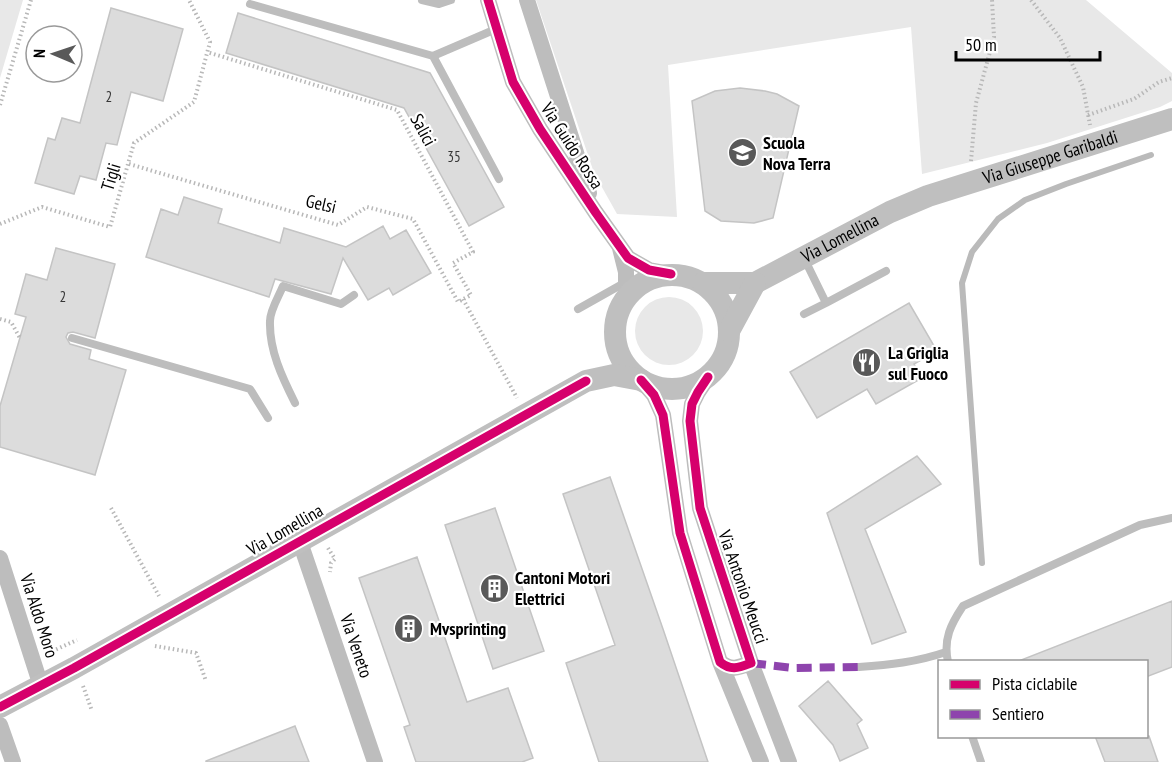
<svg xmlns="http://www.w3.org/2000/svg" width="1172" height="762" font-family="'PT Sans Narrow',sans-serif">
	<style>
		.green { fill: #e8e8e8 }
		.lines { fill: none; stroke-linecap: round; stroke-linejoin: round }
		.stream { stroke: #bababa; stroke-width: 6 }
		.building { fill: #dcdcdc; stroke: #c4c4c4; stroke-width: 1.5 }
		.path { stroke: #b8b8b8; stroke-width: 4; stroke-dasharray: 1.5 3; stroke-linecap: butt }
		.lane { stroke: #bdbdbd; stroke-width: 8 }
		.street { stroke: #bdbdbd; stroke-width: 16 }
		.secondary { stroke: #bfbfbf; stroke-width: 22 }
		.quiet { stroke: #8e44ad; stroke-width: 8; stroke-dasharray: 15 8; stroke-linecap: butt }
		.cycleway-casing { stroke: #fff; stroke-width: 13 }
		.cycleway { stroke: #d6006c; stroke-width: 9 }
		.labels { text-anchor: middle; stroke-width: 4.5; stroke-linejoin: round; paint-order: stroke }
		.number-label { font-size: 15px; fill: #373737 }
		.street-label { font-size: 18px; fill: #000; stroke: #fff }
		.poi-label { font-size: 18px; font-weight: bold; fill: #000; stroke: #fff; text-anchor: start }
	</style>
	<rect width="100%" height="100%" fill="#fff"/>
	<path class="green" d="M0,0H23L0,78Z
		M536,0H1086L1172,73V101L1160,107L1047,143L922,174L911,27L668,65L677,217L617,214L594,173Z
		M635 331a34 34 0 1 1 68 0a34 34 0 1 1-68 0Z"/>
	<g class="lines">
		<path class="stream" d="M982,563L962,283L972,252L998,219L1025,200L1066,184L1151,155"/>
	</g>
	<path class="building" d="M111,8L183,29L163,101L131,92L117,145L106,143L96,180L80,176L74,194L35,183L48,138L55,140L62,118L80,123Z
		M238,13L430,73L504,207L469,226L404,108L226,53Z
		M740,88L765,91L777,94L799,106L773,218L754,223L721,221L705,211L692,101L715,91Z
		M184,197L222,209L218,223L280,243L284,228L346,247L383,226L390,239L406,230L431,273L393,295L389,288L368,300L343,258L331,294L275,279L269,297L146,257L161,209L178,215Z
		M56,248L115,264L95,338L73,332L68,333L66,337L70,344L91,350L89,359L126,370L95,475L0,447V406L26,317L15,314L26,274L47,280Z
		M909,303L937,351L914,364L922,378L876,404L867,389L817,418L790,372Z
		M917,456L941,484L865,529L906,632L872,644L827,513Z
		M610,477L663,629L708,762H599L566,663L615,645L563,494Z
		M495,508L544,651L493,669L445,525Z
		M417,557L467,702L508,688L533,758L522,762H416L404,727L410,725L359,578Z
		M1172,601V667L1146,677V662H1016Z
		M828,681L862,720L857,724L868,748L840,761L833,745L799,706Z
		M295,726L309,762H206V761Z
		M1095,736H1149L1158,762H1105Z"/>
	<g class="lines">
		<path class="path" d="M1031,0L1060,38L1083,87L1090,125
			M0,105L31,0
			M1088,115L1134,99L1159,82L1172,78
			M971,161L976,103L994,37L992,0
			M129,164L338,225L367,207L413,219L458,302L471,295L453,263L473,252L397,110L207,52
			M0,224L42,207L110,227L134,143L194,102L210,42L189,0
			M463,299L517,398
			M0,319L11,322L20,338
			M111,508L159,596
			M328,548L335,559L331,563L330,572
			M155,646L196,653L206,681
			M48,653L77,640
			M83,686L92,711"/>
		<path class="lane" d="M422,0L439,4L451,0
			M250,4L433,56
			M496,29L433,56L499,179
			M804,258L826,303L886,271
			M578,309L626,282
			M804,314L826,303
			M72,338L250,389L268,418
			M295,403C282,377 269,350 270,321C270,310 279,296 283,286L341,304L354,295
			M948,662C943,639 951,624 963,606L1140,525L1172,518
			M859,667C889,665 917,662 946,652
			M972,736L981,762"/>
		<path class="street" d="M488,0L513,82L540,129L596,213L628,258L649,270L671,274
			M527,0L589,193
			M620,248L626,272V298
			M641,380L654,395L663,415L680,533L720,662C731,671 738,668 751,663L700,508L690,421L692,404L698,392L708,377
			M300,542L375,762
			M0,558L41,686
			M720,662L761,762
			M751,663L789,762
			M0,725L13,762"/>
		<g class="secondary">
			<circle cx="672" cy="332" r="57"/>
			<path id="s1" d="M703,283H755L890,212L928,196L1172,119"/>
			<path d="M729,331L755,283"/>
			<path d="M0,707L74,668L586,381L614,375L641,380"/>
		</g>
		<path class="quiet" d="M751,663L793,668L859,667"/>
		<defs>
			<path id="cycleway" d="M488,0L513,82L540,129L596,213L628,258L649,270L671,274
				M641,380L654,395L663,415L680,533L720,662C731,671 738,668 751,663L700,508L690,421L692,404L698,392L708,377
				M0,707L74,668L586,381"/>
		</defs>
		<use href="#cycleway" class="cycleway-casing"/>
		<use href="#cycleway" class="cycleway"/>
	</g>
	<defs>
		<symbol id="school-disc" viewBox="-11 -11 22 22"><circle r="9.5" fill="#595959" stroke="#fff"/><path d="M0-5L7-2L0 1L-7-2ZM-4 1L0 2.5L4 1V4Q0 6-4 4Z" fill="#fff"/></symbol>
		<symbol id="restaurant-disc" viewBox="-11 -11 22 22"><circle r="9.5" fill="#595959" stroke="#fff"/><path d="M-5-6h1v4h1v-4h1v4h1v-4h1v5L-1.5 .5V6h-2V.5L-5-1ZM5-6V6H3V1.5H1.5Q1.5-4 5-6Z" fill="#fff"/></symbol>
		<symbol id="building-disc" viewBox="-11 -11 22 22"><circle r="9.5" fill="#595959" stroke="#fff"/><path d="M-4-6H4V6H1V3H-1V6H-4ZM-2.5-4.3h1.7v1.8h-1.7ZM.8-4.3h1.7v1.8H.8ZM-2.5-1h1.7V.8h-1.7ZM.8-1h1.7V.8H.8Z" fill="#fff"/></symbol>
	</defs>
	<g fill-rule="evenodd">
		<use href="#school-disc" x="726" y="136" width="33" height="33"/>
		<use href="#restaurant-disc" x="850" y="346" width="33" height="33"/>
		<use href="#building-disc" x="478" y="572" width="33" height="33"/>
		<use href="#building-disc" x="392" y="612" width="33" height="33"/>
	</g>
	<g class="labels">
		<g class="number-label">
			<text x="109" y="102">2</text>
			<text x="454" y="162">35</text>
			<text x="63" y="302">2</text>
		</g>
		<g class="street-label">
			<text transform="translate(423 130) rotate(61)" y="6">Salici</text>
			<text transform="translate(572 146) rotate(57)" y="6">Via Guido Rossa</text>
			<text dy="6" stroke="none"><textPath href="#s1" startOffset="374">Via Giuseppe Garibaldi</textPath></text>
			<text transform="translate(111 177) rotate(-73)" y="6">Tigli</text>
			<text transform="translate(321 204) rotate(13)" y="6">Gelsi</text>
			<text dy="6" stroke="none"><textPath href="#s1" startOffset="148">Via Lomellina</textPath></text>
			<text transform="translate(285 530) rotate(-30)" y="6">Via Lomellina</text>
			<text transform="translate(743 587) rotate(71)" y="6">Via Antonio Meucci</text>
			<text transform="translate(39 616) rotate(72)" y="6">Via Aldo Moro</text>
			<text transform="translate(356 646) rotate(71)" y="6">Via Veneto</text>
		</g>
		<g class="poi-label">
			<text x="763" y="149">Scuola<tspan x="763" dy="21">Nova Terra</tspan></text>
			<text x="888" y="359">La Griglia<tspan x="888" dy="21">sul Fuoco</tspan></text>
			<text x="515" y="584">Cantoni Motori<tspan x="515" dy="21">Elettrici</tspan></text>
			<text x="430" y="635">Mvsprinting</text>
		</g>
	</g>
	<rect x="938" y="660" width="210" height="78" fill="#ffffff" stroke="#999999" stroke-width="1.5"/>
	<rect x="950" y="680" width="30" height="9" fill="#d6006c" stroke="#999999" stroke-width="1.5"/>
	<text x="992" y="690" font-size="18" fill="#000000">Pista ciclabile</text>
	<rect x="950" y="710" width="30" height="9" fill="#8e44ad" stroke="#999999" stroke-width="1.5"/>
	<text x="992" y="720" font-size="18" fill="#000000">Sentiero</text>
	<g transform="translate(54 54) rotate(272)"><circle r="28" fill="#ffffff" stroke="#999999" stroke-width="1.5"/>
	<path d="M0-4.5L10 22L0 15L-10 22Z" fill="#595959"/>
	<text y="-9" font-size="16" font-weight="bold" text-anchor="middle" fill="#000000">N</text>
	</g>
	<path d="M956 51v9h144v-9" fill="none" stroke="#000000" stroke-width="3"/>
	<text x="965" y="51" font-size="18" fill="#000000" stroke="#ffffff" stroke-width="4.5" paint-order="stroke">50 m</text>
</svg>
